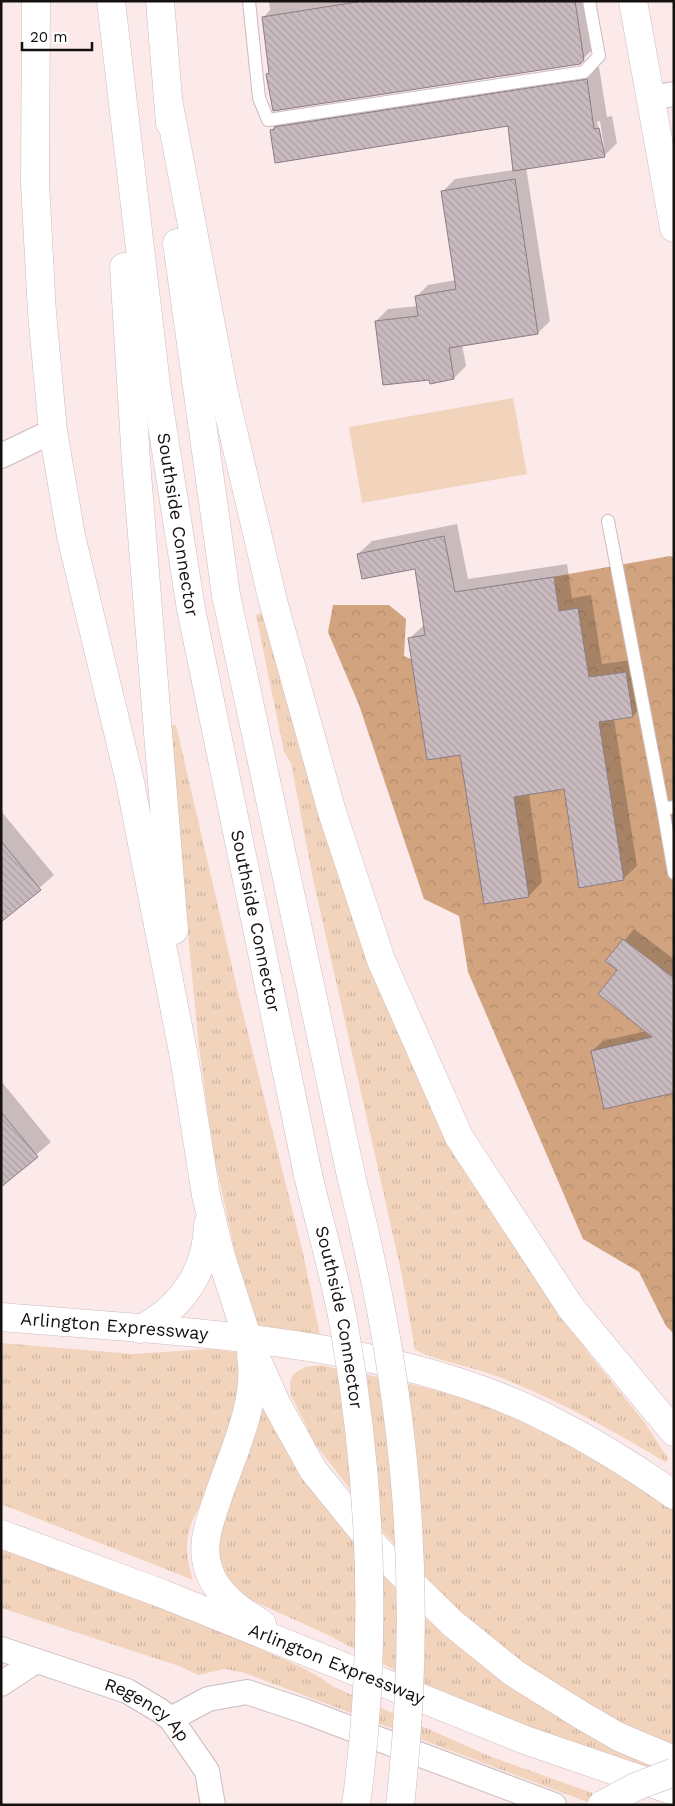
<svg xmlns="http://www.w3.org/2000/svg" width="675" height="1806" font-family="'Work Sans',sans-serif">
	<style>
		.grass { fill: url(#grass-tufts) }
		.forest { fill: url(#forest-crowns) }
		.pitch { fill: #f2d4bc }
		.shadow { fill: #0003; fill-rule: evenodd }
		.building { fill: url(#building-back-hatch); stroke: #8b7d83 }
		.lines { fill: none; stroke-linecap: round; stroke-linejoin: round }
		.lane-casing { stroke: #ccbbbc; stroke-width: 14 }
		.street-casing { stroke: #ccbbbc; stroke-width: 26 }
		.secondary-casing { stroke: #ccbbbc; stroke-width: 29 }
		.highway-casing { stroke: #ccbbbc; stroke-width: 29 }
		.lane { stroke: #fff; stroke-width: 12 }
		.street { stroke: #fff; stroke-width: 24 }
		.secondary { stroke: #fff; stroke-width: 28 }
		.highway { stroke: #fff; stroke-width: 28 }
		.highway-bridge-casing { stroke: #ccbbbc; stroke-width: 29; stroke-linecap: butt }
		.highway-bridge { stroke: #fff; stroke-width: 28 }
		.labels { text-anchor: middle; stroke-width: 5; stroke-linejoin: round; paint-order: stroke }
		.street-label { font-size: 18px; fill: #161111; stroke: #fff }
	</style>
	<defs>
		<pattern id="grass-tufts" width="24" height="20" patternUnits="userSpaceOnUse" patternTransform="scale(1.25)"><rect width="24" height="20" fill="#f2d4bc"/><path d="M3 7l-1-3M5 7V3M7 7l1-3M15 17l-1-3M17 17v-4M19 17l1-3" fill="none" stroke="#cfb5a1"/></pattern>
		<pattern id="forest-crowns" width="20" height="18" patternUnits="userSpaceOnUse" patternTransform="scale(1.25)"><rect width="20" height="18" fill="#d1a47f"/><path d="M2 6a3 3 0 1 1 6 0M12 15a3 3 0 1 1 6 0" fill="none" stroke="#b38c6d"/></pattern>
		<pattern id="building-back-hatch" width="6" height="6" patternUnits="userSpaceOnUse" patternTransform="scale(1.25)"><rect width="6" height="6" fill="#c9bac0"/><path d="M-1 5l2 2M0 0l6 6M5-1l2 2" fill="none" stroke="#ac9fa4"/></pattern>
	</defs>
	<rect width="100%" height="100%" fill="#fceaeb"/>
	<path class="grass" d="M264,612L350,899L544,1288L591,1356L645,1423L669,1460L665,1462C613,1430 559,1401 502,1378C475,1367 440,1362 415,1350L401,1271L313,879L291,763L284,752L256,615Z
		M168,725H176L240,1001L303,1253L320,1335L258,1325L237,1261L213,1151L199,1048Z
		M1,1343L133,1354L209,1349L236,1352L243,1369L244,1384L201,1505C184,1532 184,1550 193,1580L1,1504Z
		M321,1365C379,1378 439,1387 494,1410C558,1436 615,1472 674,1508V1751L532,1673L436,1592L384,1533L315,1444L291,1395L290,1383L293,1374L305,1367Z
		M262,1406L375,1566L406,1600L440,1629L674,1776L535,1730L438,1693L324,1633L255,1602L237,1592L225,1582L214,1540L257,1408Z
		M1,1549C83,1578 164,1607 244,1642C274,1656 307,1666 332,1686L489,1756L626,1805H595L245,1673L225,1669L198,1675L179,1666L1,1608Z"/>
	<path class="forest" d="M670,556L674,558V1334L666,1326L639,1272L583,1239L468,972L459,916L424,899L359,705L328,632L333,605H389L406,619L404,656L433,669L518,583Z"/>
	<path class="pitch" d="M513,398L527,474L362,503L349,427Z"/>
	<path class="shadow" d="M269,1H589L596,46L579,63L267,74L270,71L263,18L270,10Z
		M599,67L607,117L612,116L617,143L604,156L526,167L550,321L538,333L462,344L466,366L454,378H430L376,321L388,309L418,306L416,297L428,285L456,280L443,191L455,179L514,170L509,124L271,130L288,115ZM600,121L604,147H602L597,122Z
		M457,524L468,579L567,564L572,598L591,595L602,664L639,659L646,702L633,716L614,719L637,866L623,879L565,788L529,794L542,882L529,896L485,903L461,753L410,638L425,624L416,568L358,554L372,541Z
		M1,811L54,875L1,921Z
		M634,929L674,959V1092L592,1051L603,1041L646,1031L619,970L607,961Z
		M1,1081L51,1142L1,1185Z"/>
	<path class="building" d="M363,1H575L584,60L580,64L273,111L266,74L269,73L262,17Z
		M587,79L594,129L599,128L605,157L513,171L508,126L275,163L270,130L275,129L274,127Z
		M515,179L538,334L449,348L454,379L430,384L429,380L383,385L375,321L418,316L415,296L456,289L441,191Z
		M444,536L455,592L554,577L559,611L578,608L589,677L626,672L633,717L599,722L624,880L579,888L564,789L514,797L529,897L484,904L460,755L427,760L408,638L425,635L415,569L362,579L357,554Z
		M1,841L41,890L1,922Z
		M623,939L674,978V1093L604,1109L591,1051L652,1037L598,994L617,970L605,961Z
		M1,1112L38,1157L1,1187Z"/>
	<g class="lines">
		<defs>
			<path id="lane" d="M249,1L259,98L268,120L584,72L599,56L589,1
				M608,521L663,809
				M674,807L663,809L674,873"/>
			<g id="street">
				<path d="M650,98L674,94"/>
				<path d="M1,456L53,431"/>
				<path id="s1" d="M1,1649L127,1691L159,1710L171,1719L207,1771L213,1805"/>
				<path d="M1,1684L36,1661"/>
				<path d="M171,1719L208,1699L247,1692L304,1711L554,1805"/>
			</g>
			<path id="secondary" d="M633,1L674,228"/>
			<g id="highway">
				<path d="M36,1L35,183L42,313L53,431L71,536L130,782L184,1057L206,1195L220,1253L248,1340L276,1403L313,1470L378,1550L452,1623L514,1673L581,1715L619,1737L674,1760"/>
				<path id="s2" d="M111,1L157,393L191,609L308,1175"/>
				<path d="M160,1L170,123"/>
				<path d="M169,105L224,393L273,601L332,812L381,960L459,1137L571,1308L674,1432"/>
				<path d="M177,243L226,595L352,1180"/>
				<path d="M124,267L136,461L174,930"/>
				<path id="s3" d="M1,1317C176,1332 385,1337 545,1417C589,1439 633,1466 674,1495"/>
				<path d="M141,1329C182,1307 207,1271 208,1224"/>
				<path d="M251,1356C259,1402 231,1457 217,1500C209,1523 200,1547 209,1571C217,1595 241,1611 262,1624"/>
				<path id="s4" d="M1,1534L163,1594L525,1740L674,1791"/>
			</g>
		</defs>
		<use href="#lane" class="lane-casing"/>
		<use href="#street" class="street-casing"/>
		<use href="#secondary" class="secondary-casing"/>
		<use href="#highway" class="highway-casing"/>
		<use href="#lane" class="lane"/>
		<use href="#street" class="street"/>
		<use href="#secondary" class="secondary"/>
		<use href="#highway" class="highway"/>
		<defs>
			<g id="highway-bridge">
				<path id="s5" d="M308,1175C320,1225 335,1276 344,1326C372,1484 378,1646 356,1805"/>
				<path d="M352,1180C406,1391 425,1587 400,1805"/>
				<path d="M602,1805L635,1787L674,1772"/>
			</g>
		</defs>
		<use href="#highway-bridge" class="highway-bridge-casing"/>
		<use href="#highway-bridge" class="highway-bridge"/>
	</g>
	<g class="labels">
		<g class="street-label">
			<text dy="6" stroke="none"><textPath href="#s2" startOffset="528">Southside Connector</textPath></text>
			<text dy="6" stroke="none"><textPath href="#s2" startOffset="932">Southside Connector</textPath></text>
			<text dy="6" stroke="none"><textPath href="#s5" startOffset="146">Southside Connector</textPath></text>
			<text dy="6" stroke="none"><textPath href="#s3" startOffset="114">Arlington Expressway</textPath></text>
			<text dy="6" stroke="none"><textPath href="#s4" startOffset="360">Arlington Expressway</textPath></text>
			<text dy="6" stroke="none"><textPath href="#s1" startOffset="160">Regency Ap</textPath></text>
		</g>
	</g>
	<rect width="675" height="1806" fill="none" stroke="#161111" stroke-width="5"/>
	<path d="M22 42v8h70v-8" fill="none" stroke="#161111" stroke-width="2.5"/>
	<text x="30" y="42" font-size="15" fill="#161111" stroke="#ffffff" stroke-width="4" paint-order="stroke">20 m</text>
</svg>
